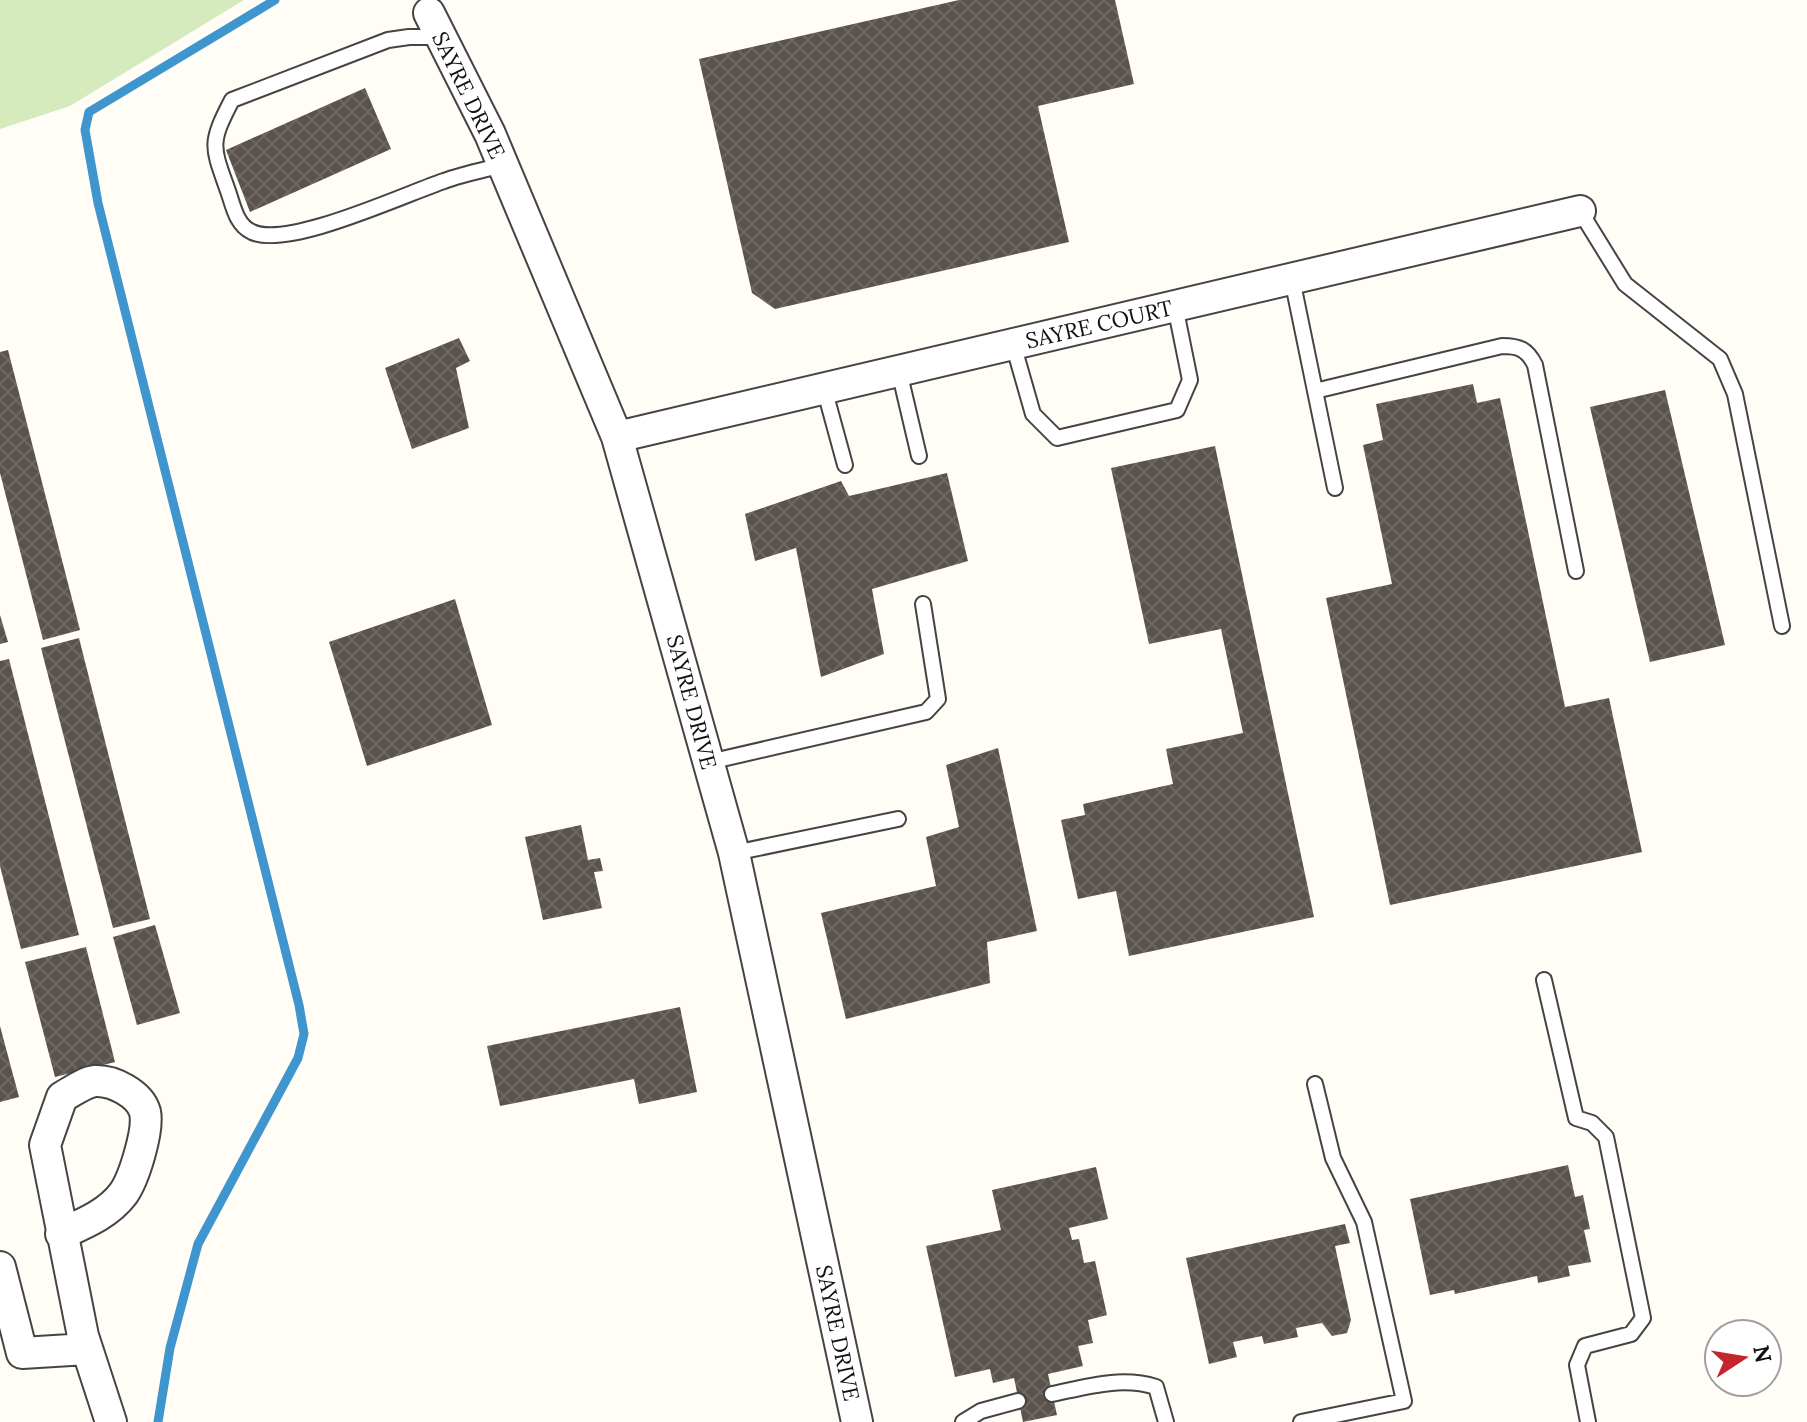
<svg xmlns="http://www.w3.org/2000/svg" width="1807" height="1422" font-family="Lora,serif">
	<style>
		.grass { fill: #d5ebbd }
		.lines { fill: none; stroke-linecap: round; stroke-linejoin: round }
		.stream { stroke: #3f96cf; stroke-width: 9 }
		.building { fill: url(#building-cross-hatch) }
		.lane-casing { stroke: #444; stroke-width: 18 }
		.street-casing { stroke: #444; stroke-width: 34 }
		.lane { stroke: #fff; stroke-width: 14 }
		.street { stroke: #fff; stroke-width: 30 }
		.labels { text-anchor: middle; stroke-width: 8; stroke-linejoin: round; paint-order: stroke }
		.street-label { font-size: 22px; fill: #111; stroke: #fff }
	</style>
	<defs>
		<pattern id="building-cross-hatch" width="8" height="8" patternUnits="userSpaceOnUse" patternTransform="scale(2)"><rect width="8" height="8" fill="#5a524d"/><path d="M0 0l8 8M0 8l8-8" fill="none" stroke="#6d6662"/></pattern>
	</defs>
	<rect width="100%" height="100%" fill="#fffdf5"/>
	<path class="grass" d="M0,0H244L70,106L0,129Z"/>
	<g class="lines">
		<path class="stream" d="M158,1422L170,1348L198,1244L298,1058L304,1034L299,1005L98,203L85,130L89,112L275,0"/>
	</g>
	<path class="building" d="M959,0H1115L1134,84L1038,106L1069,242L775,309L752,293L699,59Z
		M365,88L391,149L250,212L226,150Z
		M459,338L470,361L456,368L469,428L412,449L385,368Z
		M8,350L80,630L43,640L0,473V352Z
		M1473,384L1477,403L1500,398L1565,707L1609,698L1642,852L1390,905L1326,598L1392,584L1363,445L1383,440L1376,404Z
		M1665,390L1725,645L1650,662L1590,407Z
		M1215,446L1314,917L1129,956L1116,891L1078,899L1061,820L1085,815L1083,804L1173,784L1166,749L1243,733L1221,629L1149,644L1111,468Z
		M947,473L968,561L872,589L884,654L821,677L796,548L755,561L745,514L841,481L849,496Z
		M455,599L492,725L367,766L329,642Z
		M0,615L8,642L0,644Z
		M79,638L150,919L113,928L41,648Z
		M9,659L79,935L21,949L0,866V661Z
		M998,748L1037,931L987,942L990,983L846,1019L821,913L936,886L926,837L959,827L946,765Z
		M581,825L588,860L600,858L603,871L594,872L602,908L543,920L525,837Z
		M155,925L180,1013L137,1025L113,937Z
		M86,947L115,1062L55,1077L25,962Z
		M680,1007L697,1092L639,1104L634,1079L500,1106L487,1046Z
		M0,1026L19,1097L0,1102Z
		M1568,1165L1575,1197L1583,1195L1590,1229L1584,1230L1591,1262L1568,1266L1570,1276L1538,1283L1537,1276L1455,1294L1454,1290L1430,1295L1410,1199Z
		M1096,1167L1108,1219L1069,1228L1072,1240L1079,1239L1084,1263L1095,1261L1107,1315L1088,1320L1093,1343L1078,1346L1083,1366L1048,1374L1057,1415L1023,1422L1014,1378L993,1383L990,1369L955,1377L926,1246L1001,1230L992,1190Z
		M1345,1224L1350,1243L1335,1246L1351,1320L1347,1333L1332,1336L1322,1323L1296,1328L1298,1337L1264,1344L1262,1336L1233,1342L1237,1357L1209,1364L1186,1258Z"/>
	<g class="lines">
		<defs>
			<path id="lane" d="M441,37H409L388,40L232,100C209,144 212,146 228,191C233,205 236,225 252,232C288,249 405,194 444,181C463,174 484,170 503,165
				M1580,211L1625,284L1720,359L1735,394L1782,626
				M1292,279L1335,488
				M1013,344L1033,414L1057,438L1177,410L1190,380L1175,306
				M899,371L919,456
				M824,388L845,465
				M1315,391L1502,346C1519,346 1527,349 1535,365L1576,571
				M709,762L926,712L938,699L923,604
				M734,853L898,819
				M1544,980L1576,1118L1592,1123L1606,1137L1643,1318L1631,1334L1585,1346L1577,1365L1588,1422
				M1052,1394C1086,1387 1121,1376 1156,1387L1166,1422
				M963,1422L981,1411L1018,1401
				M1301,1422L1404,1401L1364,1222L1333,1158L1315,1084"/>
			<path id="street" d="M429,13L490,134L617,437L734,853L857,1422
				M617,437L1580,211
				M61,1234C83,1224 108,1214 123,1194C134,1179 149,1130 145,1112C140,1094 113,1080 95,1081C85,1082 71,1092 62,1097L45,1145L83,1336L111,1422
				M0,1267L22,1353L87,1349"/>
		</defs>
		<use href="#lane" class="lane-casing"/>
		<use href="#street" class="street-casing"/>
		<use href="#lane" class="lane"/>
		<use href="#street" class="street"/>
	</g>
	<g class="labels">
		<g class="street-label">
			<text transform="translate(469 95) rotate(64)" y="8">SAYRE DRIVE</text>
			<text transform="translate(1099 324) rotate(-13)" y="8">SAYRE COURT</text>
			<text transform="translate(692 702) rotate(75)" y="8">SAYRE DRIVE</text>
			<text transform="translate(838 1333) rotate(78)" y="8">SAYRE DRIVE</text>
		</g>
	</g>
	<g transform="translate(1743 1358) rotate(78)"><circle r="38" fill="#ffffff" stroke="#a0a0a0" stroke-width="2"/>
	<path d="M0-6L14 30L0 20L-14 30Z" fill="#c4262e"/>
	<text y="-12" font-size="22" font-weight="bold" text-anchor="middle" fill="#111111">N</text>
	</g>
</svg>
